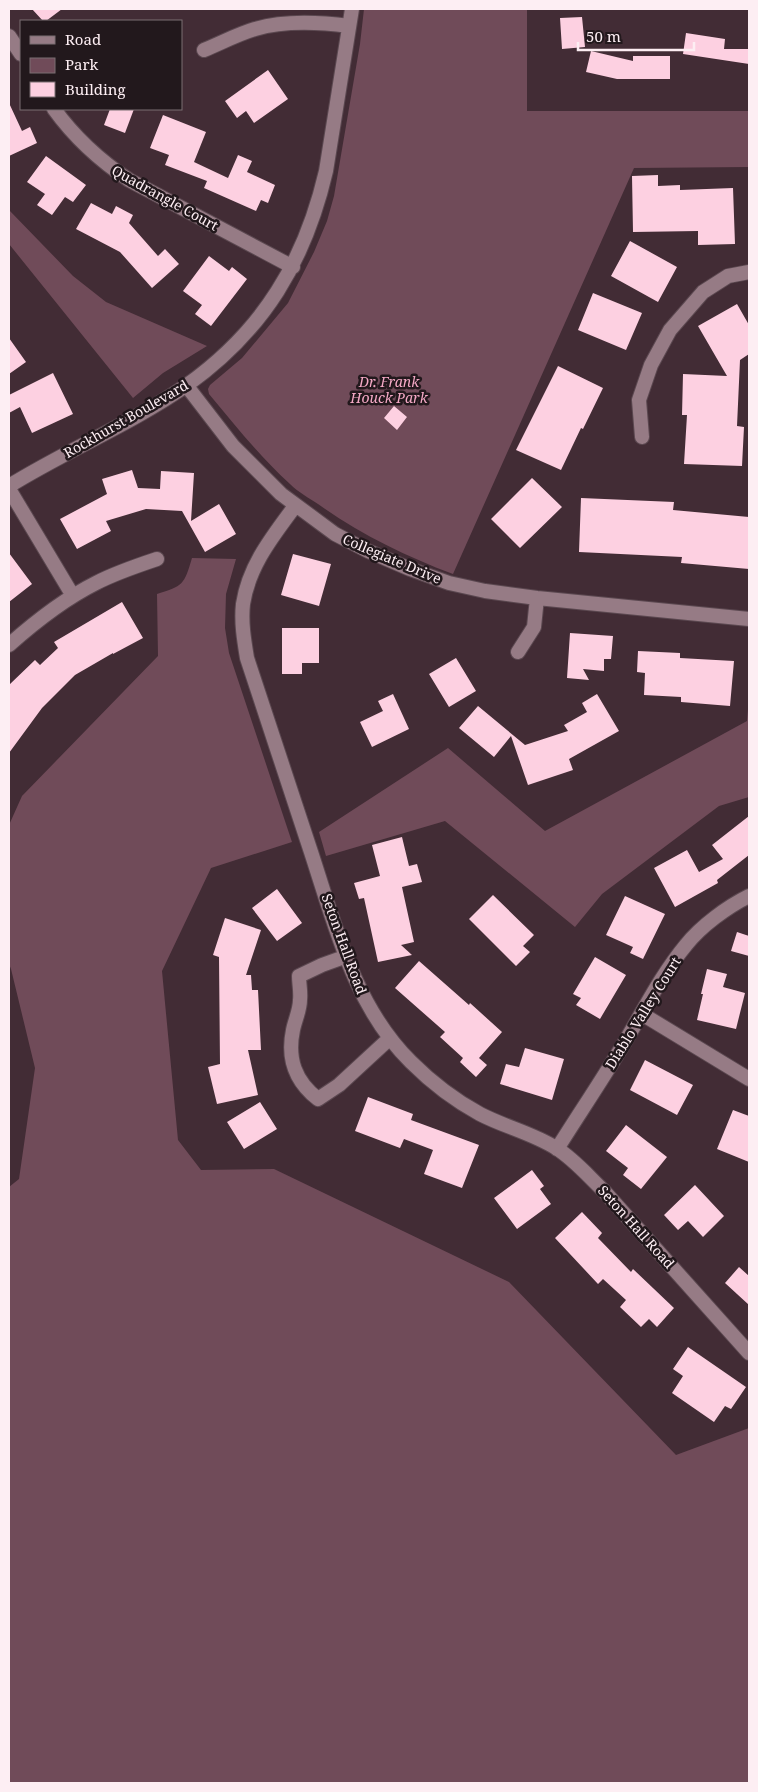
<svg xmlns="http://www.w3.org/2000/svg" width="758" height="1792" font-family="'Noto Serif',serif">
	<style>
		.green { fill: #704b59 }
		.building { fill: #fdd0e1 }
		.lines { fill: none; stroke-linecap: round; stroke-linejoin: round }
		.minor-casing { stroke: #5b4850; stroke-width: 16 }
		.minor { stroke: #967b85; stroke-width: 14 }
		.labels { text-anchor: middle; stroke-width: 5; stroke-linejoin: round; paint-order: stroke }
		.street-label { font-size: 14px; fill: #fdeef3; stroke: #22181c }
		.park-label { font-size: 14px; font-style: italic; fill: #f5a9c6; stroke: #22181c }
	</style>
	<rect width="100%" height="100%" fill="#422c35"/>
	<path class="green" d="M364,9H527V111H749V167L634,168L453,574C405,556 360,534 318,504C309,498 298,492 290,484C260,457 235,425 209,394L208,389L210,385L242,358L288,303L314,252L327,221L334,196L360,44Z
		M9,210L73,276L106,302L207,346L163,373L133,398L9,244Z
		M192,558L236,559L226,594L225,628L229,653L292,842L211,868L162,971L178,1140L201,1170L274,1169L509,1282L676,1455L749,1428V1783H9V1187L19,1179L35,1068L11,969L9,964V825L22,796L158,656L157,594C183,586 184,585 192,558Z
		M749,697V797L719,806L602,894L575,927L445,821L326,856L319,832L448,748L545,831L747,721Z"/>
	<path class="building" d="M32,9H62L46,21H43Z
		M582,17L585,47L562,49L560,18Z
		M686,33L725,39L724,49H749V64L683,54Z
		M591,51L633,61V56H670V79H617L586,72Z
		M268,70L288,99L254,123L246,111L237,118L225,101Z
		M9,103L22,131L30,127L37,143L9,156Z
		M110,109H134L125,133L104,125Z
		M163,115L206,132L194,162L228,178L238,155L252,161L247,172L275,185L268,203L261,200L256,211L204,188L207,181L165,165L169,155L150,148Z
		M46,156L86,185L73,202L65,197L52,215L37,205L45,194L27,182Z
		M658,175V186L680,185V190L733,188L735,244L698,245V231L633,232L632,176Z
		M91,203L112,214L116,206L133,215L129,223L158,256L165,249L179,264L152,288L120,252L76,229Z
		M630,241L677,267L658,302L611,276Z
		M209,256L229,271L232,267L247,279L211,326L195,314L202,305L183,291Z
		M593,293L642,313L626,350L578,330Z
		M737,304L749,325V354L740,360L737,426L744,427L742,466L684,464L687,415H682L683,374L727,376L698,326Z
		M9,338L26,362L9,374Z
		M558,366L603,388L583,429L581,428L561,470L516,450Z
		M53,373L73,414L32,433L20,407L9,413V395Z
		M394,406L407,417L397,430L384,418Z
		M132,470L138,488L160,489L161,471L194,473L191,521L219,504L236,534L205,552L182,511L146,509L106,521L111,531L77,549L60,519L107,494L102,479Z
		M532,478L562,507L520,548L491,519Z
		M581,498L674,502L673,510L749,517V569L681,563L682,557L579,552Z
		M9,553L32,584L9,602Z
		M293,554L331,564L319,606L281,595Z
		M122,602L143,638L113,654V653L75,675L42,708L9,753V685L35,660L40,665L58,648L54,642Z
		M282,628H319V663H302V674H282Z
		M570,633L613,636L611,659H604V671L583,669L589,680L567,678Z
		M638,651L680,653V658L734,661L730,706L681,702V697L644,695L645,673L637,672Z
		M456,658L476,691L449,707L429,674Z
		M393,694L409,729L372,747L360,722L383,711L378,701Z
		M597,694L619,731L569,759L573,770L528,785L511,736L494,757L459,728L478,706L525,745L568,731L564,725L587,712L582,703Z
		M749,816V855L717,880L718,883L675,907L654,868L687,850L699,872L723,859L712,845Z
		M402,837L409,866L417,864L422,882L402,887L414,942L401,945L412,955L378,962L364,898L359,899L354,883L380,876L372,845Z
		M277,889L302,923L277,941L252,908Z
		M493,895L534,935L523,946L530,952L516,966L469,919Z
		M625,896L665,914L643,959L630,953L633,947L606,935Z
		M225,918L261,930L246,975H251L252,990H258L261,1050H248L258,1095L217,1104L208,1067L220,1064L219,957L213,955Z
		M737,932L749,936V956L731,951Z
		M595,957L626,975L600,1019L576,1005L581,998L573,994Z
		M419,961L469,1005L470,1003L502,1032L479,1058L487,1065L476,1077L460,1062L463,1058L440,1037L445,1032L395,988Z
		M707,969L727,974L723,987L745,993L736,1029L697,1020L703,994H701Z
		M525,1048L564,1059L552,1100L500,1084L506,1064L519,1067Z
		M645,1060L693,1085L677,1115L630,1090Z
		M368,1097L413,1114L411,1120L479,1145L462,1188L424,1174L433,1150L404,1139L400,1148L355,1131Z
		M260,1102L277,1129L244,1149L227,1122Z
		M733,1110L749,1116V1162L717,1149Z
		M626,1125L667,1157L641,1189L623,1175L628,1168L606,1151Z
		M532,1170L544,1186L540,1189L551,1204L517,1229L494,1198Z
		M695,1185L724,1216L703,1237L688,1221L678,1230L664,1215Z
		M582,1212L602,1233L598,1238L631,1272L633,1269L674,1308L657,1327L649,1319L641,1327L620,1307L626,1300L603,1279L598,1284L555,1238Z
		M739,1267L749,1276V1305L725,1283Z
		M688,1347L746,1387L731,1409L725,1406L714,1422L672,1393L683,1376L673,1369Z"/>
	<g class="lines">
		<defs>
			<path id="minor" d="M9,36L21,54
				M204,50C221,43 238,34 255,29C285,20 319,22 349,26
				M54,109C75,138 99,160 129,180L293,267
				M186,385L233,446L281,494L335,534L368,551L410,569L449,583L485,591L537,598L749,619
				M642,437L639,400L651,365L670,330L703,292L728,276L749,272
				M9,486C67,450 131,424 187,385C264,330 305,261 326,171L352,9
				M9,489L73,596
				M295,506C273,536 249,565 243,604C241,622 244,640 247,658C268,723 290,787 311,852C335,925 354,1006 411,1062C430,1081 456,1101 480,1114C505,1127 532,1133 556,1148C574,1159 589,1177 604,1191L749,1353
				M9,645C36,621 64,599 96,583C115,573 136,566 157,559
				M518,652L534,627L537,598
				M347,956L322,965L299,976C299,984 301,992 300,1000C300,1010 295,1020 293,1030C287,1059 295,1081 318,1099L339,1085L390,1038
				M642,1014L749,1079
				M557,1149C579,1114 602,1080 623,1045C643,1012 661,975 686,945C701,926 727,907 749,896"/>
		</defs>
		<use href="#minor" class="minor-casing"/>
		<use href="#minor" class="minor"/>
	</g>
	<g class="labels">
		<g class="street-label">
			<text transform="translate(165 198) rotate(29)" y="5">Quadrangle Court</text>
			<text transform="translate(126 419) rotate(-30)" y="5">Rockhurst Boulevard</text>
			<text transform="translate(392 559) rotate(23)" y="5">Collegiate Drive</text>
			<text transform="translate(344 944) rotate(70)" y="5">Seton Hall Road</text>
			<text transform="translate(643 1013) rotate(-58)" y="5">Diablo Valley Court</text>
			<text transform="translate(636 1227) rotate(48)" y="5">Seton Hall Road</text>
		</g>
		<g class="park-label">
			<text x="389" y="387">Dr. Frank<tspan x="389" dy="16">Houck Park</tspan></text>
		</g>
	</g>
	<rect width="758" height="1792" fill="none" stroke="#fdeef3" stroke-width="20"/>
	<rect x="20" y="20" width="162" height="90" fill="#22181c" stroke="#7a6e72"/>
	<rect x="30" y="36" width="25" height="8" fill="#967b85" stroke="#7a6e72"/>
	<text x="65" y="45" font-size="15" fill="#fdeef3">Road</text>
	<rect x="30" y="58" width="25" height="15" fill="#704b59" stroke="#7a6e72"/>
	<text x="65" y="70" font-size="15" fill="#fdeef3">Park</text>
	<rect x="30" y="82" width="25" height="15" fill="#fdd0e1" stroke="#7a6e72"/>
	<text x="65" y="95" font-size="15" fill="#fdeef3">Building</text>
	<path d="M578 42v8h116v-8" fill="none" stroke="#fdeef3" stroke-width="2.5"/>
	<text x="586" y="42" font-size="15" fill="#fdeef3" stroke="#22181c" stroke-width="4" paint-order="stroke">50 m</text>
</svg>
